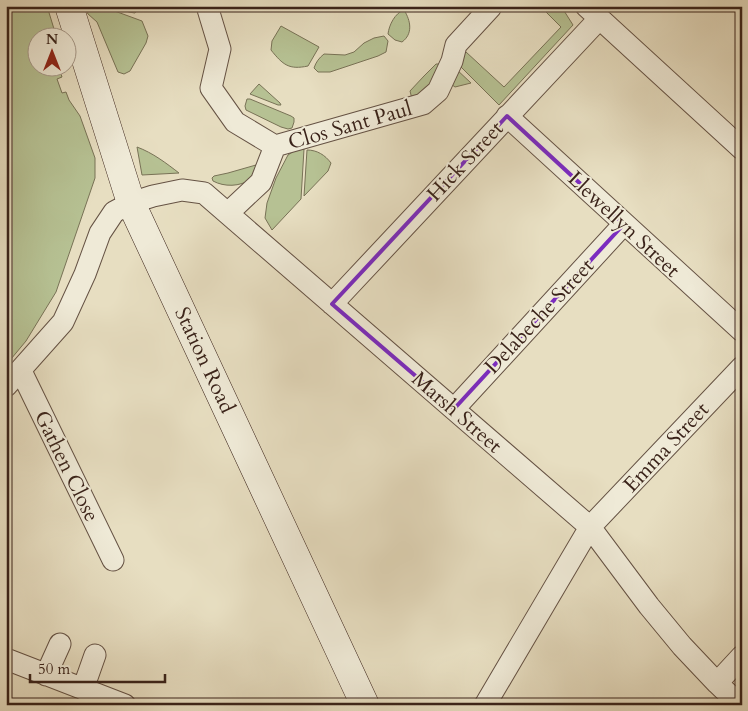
<svg xmlns="http://www.w3.org/2000/svg" width="748" height="711" font-family="Cardo,serif">
	<style>
		.green { fill: #b6c193; stroke: #787256 }
		.lines { fill: none; stroke-linecap: round; stroke-linejoin: round }
		.minor-casing { stroke: #655244; stroke-width: 23 }
		.secondary-casing { stroke: #3a231a; stroke-width: 29 }
		.minor { stroke: #efead7; stroke-width: 21 }
		.secondary { stroke: #efead7; stroke-width: 28 }
		.marked { fill: none; stroke: #7b2cbf; stroke-width: 4; stroke-linejoin: round }
		.labels { text-anchor: middle; stroke-width: 4; stroke-linejoin: round; paint-order: stroke }
		.street-label { font-size: 21px; fill: #3a231a; stroke: #efead7 }
	</style>
	<rect width="100%" height="100%" fill="#e7dec1"/>
	<filter id="stains"><feTurbulence type="fractalNoise" baseFrequency=".004" numOctaves="4"/><feColorMatrix values="0 0 0 0 .2 0 0 0 0 .09 0 0 0 0 .02 0 0 0 .5 -.17"/></filter>
	<radialGradient id="worn" r=".72"><stop offset=".6" stop-color="#630" stop-opacity="0"/><stop offset="1" stop-color="#630" stop-opacity=".3"/></radialGradient>
	<path class="green" d="M6,6H47L54,29V37L38,38V68H59L62,77L57,79L62,93L66,92L69,100L80,116L95,158V178L56,292L26,341L6,365Z
		M84,6H101L142,21L148,36L146,43L130,71L124,74L118,72L97,22L88,14Z
		M112,6H135L136,12L135,13L129,12Z
		M540,6H561L573,25L499,105L461,67L463,55L466,52L504,87L561,27Z
		M404,10C411,21 413,34 402,42L395,40L388,34C389,25 395,13 404,10Z
		M281,26L319,47L308,66C289,70 283,65 271,50L272,41Z
		M384,36L388,41L386,52L378,56L330,72H318L314,68C316,62 319,58 324,54L345,55L354,52L364,43L374,38Z
		M436,64H439C436,85 428,89 412,99L410,91L424,76Z
		M455,68L471,83L455,87L451,84Z
		M259,84L280,103L281,105H278L250,94Z
		M247,99H250L291,116L294,118V122L292,128L288,129L281,127L246,110L245,106Z
		M137,147C153,153 166,163 179,173L142,175Z
		M297,149H304L301,199L272,230L265,218L267,203L276,178L288,155Z
		M307,150C317,150 325,155 331,163L328,171L304,196Z
		M263,163C260,168 256,176 251,179C240,187 224,187 213,181L212,178L214,176L228,173Z"/>
	<g class="lines">
		<defs>
			<path id="minor" d="M207,6L220,49L211,88L235,122L275,146L423,104L438,91L452,61L456,45L491,7
				M586,6L742,149
				M507,116L742,331
				M228,213L261,182L275,146
				M332,304L599,19
				M21,371L113,560
				M6,386L63,322L85,274L100,233L114,212L131,203L153,196L182,190L204,193L590,527L649,606L682,646L717,683L740,705
				M454,409L624,224
				M6,659L125,705
				M46,675L60,644
				M717,683L742,656
				M83,689L95,655
				M485,705L590,527L742,367"/>
			<path id="secondary" d="M69,6L131,203L365,705"/>
		</defs>
		<use href="#minor" class="minor-casing"/>
		<use href="#secondary" class="secondary-casing"/>
		<use href="#minor" class="minor"/>
		<use href="#secondary" class="secondary"/>
	</g>
	<path class="marked" d="M507,116L624,224L454,409L332,304Z"/>
	<g class="labels">
		<g class="street-label">
			<text transform="translate(350 125) rotate(-16)" y="7">Clos Sant Paul</text>
			<text transform="translate(465 161) rotate(-47)" y="7">Hick Street</text>
			<text transform="translate(624 224) rotate(43)" y="7">Llewellyn Street</text>
			<text transform="translate(539 316) rotate(-47)" y="7">Delabeche Street</text>
			<text transform="translate(205 360) rotate(65)" y="7">Station Road</text>
			<text transform="translate(457 412) rotate(41)" y="7">Marsh Street</text>
			<text transform="translate(666 447) rotate(-47)" y="7">Emma Street</text>
			<text transform="translate(67 466) rotate(64)" y="7">Gathen Close</text>
		</g>
	</g>
	<rect width="748" height="711" fill="none" stroke="#e7dec1" stroke-width="25"/>
	<rect x="8" y="8" width="733" height="696" fill="none" stroke="#3a231a" stroke-width="2.5"/>
	<rect x="12" y="12" width="723" height="686" fill="none" stroke="#3a231a"/>
	<g transform="translate(52 52)"><circle r="24" fill="#efead7" stroke="#a79a8b"/>
	<path d="M0-4L9 19L0 12L-9 19Z" fill="#8f2418"/>
	<text y="-8" font-size="14" font-weight="bold" text-anchor="middle" fill="#3a231a">N</text>
	</g>
	<path d="M30 674v8h135v-8" fill="none" stroke="#3a231a" stroke-width="2.5"/>
	<text x="38" y="674" font-size="15" fill="#3a231a" stroke="#efead7" stroke-width="4" paint-order="stroke">50 m</text>
	<rect width="100%" height="100%" filter="url(#stains)"/>
	<rect width="100%" height="100%" fill="url(#worn)"/>
</svg>
